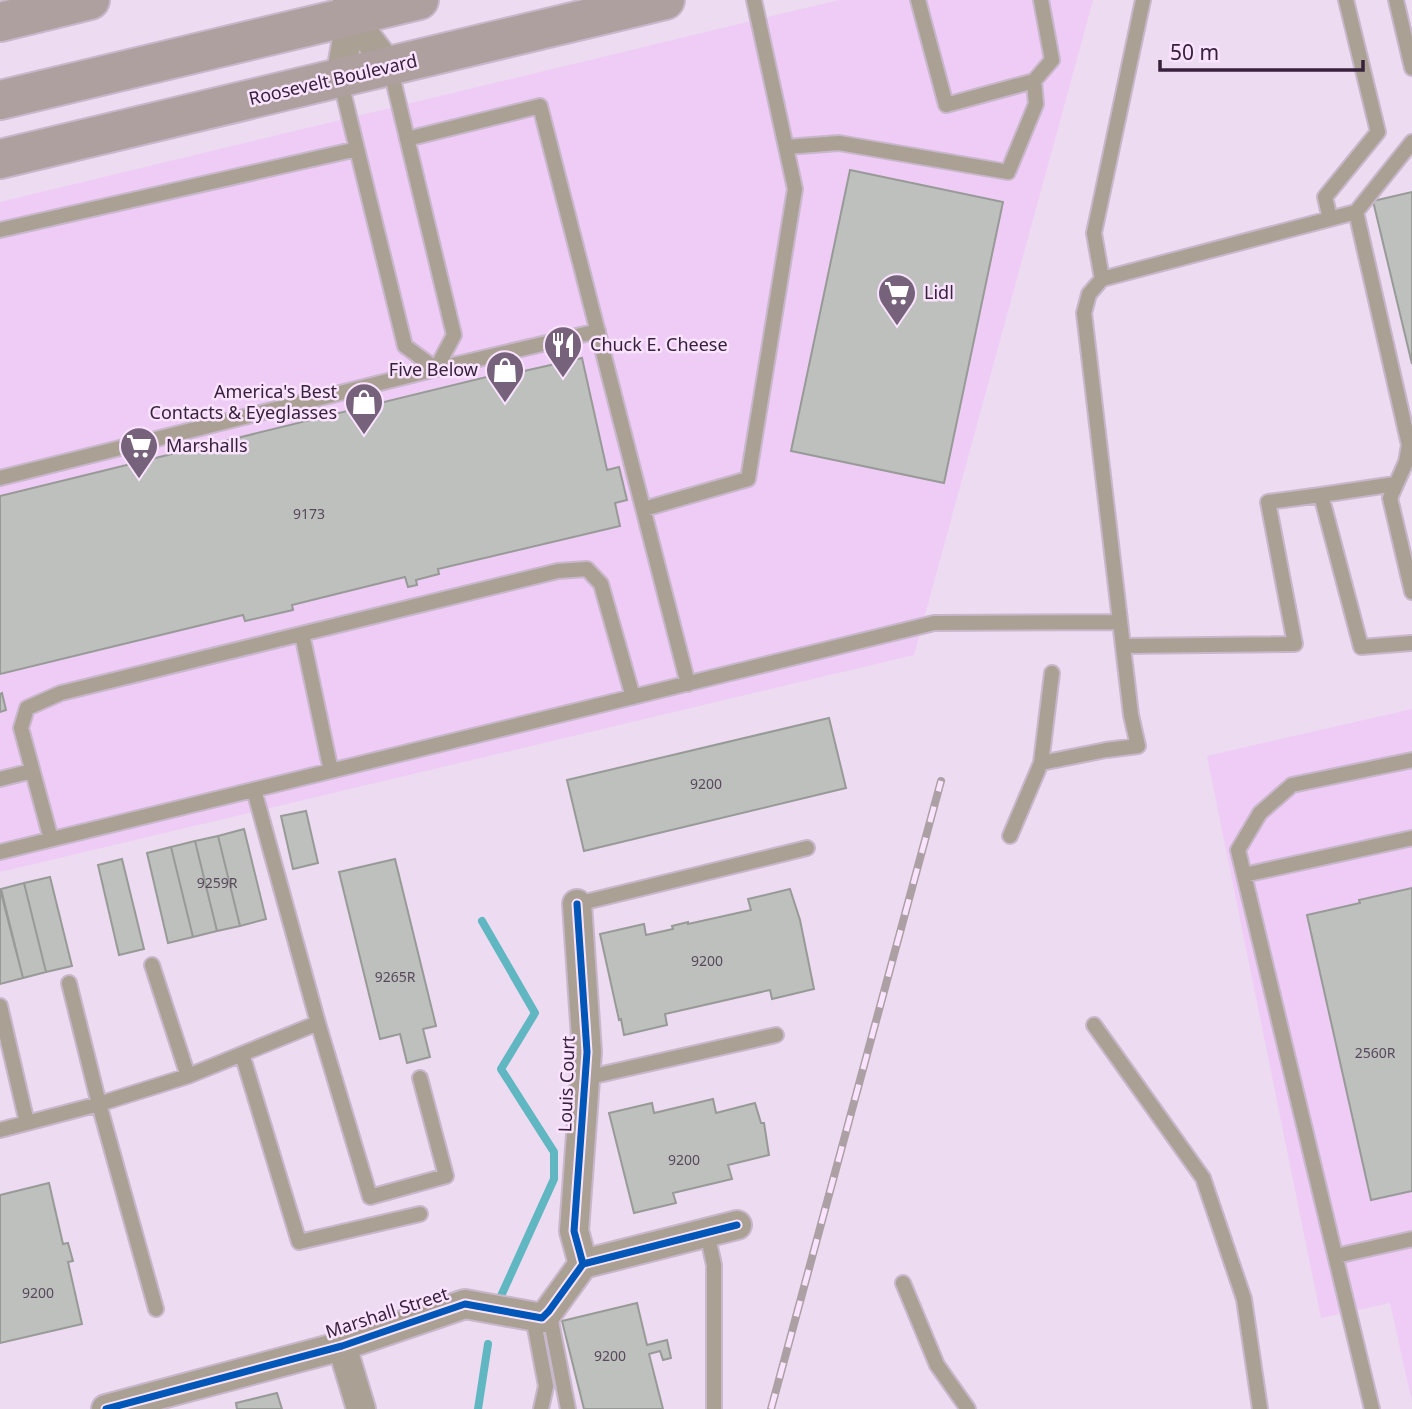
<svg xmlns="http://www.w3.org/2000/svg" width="1412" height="1409" font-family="'Noto Sans',sans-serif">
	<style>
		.built { fill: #eeccf6 }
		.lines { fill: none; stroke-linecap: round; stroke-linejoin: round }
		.stream { stroke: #60b7c2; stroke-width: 8 }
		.building { fill: #bdc0bd; stroke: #989a97; stroke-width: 2 }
		.service-casing { stroke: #c8b7cb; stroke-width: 18 }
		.minor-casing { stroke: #c8b7cb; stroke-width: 32 }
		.trunk-casing { stroke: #c8b7cb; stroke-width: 42 }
		.service { stroke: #aba094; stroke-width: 14 }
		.minor { stroke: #aba094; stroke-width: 28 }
		.trunk { stroke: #aea09e; stroke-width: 38 }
		.rail-casing { stroke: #ada0a5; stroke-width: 8 }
		.rail { stroke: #fae3ff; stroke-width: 5; stroke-dasharray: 16; stroke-linecap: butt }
		.cycleway-casing { stroke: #fae3ff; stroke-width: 11 }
		.cycleway { stroke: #0057b8; stroke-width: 7 }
		.labels { text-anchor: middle; stroke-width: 5; stroke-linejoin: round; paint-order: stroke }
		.number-label { font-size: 14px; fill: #58495c }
		.street-label { font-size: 18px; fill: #37213b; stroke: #fae3ff }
		.poi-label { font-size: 18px; fill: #37213b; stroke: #fae3ff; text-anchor: start }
	</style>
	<rect width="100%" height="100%" fill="#eddbf1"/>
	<path class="built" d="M839,0H1093L914,655L0,872V202Z
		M1412,709V1402L1390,1303L1321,1318L1207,756Z"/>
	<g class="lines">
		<path class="stream" d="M482,921L535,1013L501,1069L554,1152V1179L501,1296
			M478,1409L488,1344"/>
	</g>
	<path class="building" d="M850,170L1003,202L944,483L791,451Z
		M1412,192V364L1373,201Z
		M582,358L607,470L619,467L627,500L615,503L620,526L438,569L439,574L416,580L417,585L408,587L405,577L292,605L293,610L245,621L243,615L0,674V496L523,368L524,371Z
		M2,693L6,710L0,712V694Z
		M829,718L846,788L584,851L567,780Z
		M306,811L318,863L293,869L281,816Z
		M244,829L266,919L240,926L218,836Z
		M218,836L240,926L217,931L195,841Z
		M195,841L217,931L193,937L171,847Z
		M171,847L193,937L168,943L147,853Z
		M122,859L144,949L119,955L98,865Z
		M395,859L436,1026L423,1029L430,1057L407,1063L400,1034L380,1039L339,872Z
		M50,877L72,966L46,972L24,883Z
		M24,883L46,972L23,978L1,889Z
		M1412,888V1191L1371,1200L1307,915L1360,903L1359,900Z
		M0,889L23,978L0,984Z
		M790,889L800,920L814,989L772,999L770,990L665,1014L667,1025L624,1035L621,1019L619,1020L600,934L644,924L646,935L673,929L672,926L688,922V924L751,910L748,899Z
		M713,1099L716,1113L755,1103L761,1123H764L769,1155L728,1165L732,1179L673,1193L676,1203L634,1213L609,1113L652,1103L654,1113Z
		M49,1183L63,1244L68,1243L73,1261L68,1262L82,1324L0,1343V1195Z
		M637,1303L647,1345L667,1340L671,1358L663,1360L660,1351L649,1354L663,1409H584L562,1321Z
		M277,1393L282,1409H237L236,1403Z"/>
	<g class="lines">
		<defs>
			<path id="service" d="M918,0L946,105L1034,81L1052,60L1041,0
				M1396,0L1412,68
				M340,79L405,346L436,369L454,335L390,67
				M407,139L540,106L688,684
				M786,147L839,143L1008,172L1036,104L1034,81
				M1356,212L1409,445L1406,462L1390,498L1412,592
				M1330,219L1325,197L1378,132L1346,0
				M0,230L357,149
				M1102,279L1094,233L1143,0
				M0,478L436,369L598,331
				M1395,484L1321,495L1361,647L1412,643
				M644,509L748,479L795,189L754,0
				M302,634L331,771
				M1123,646L1295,644L1268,502L1321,495
				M1041,763L1052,673
				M0,779L32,771
				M254,790L318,1023L370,1197L446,1176L420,1078
				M1010,836L1041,763L1106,750L1138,746L1131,715L1084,313L1089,294L1102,279L1356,212L1412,142
				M51,839L21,728L27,708L61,693L558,571L587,569L601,584L633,697
				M0,852L934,623L1120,622
				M1244,875L1412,838
				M577,904L807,848
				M152,965L188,1076
				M69,983L99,1104L156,1309
				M0,1006L27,1123
				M1094,1025L1203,1178L1244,1299L1260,1409
				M242,1054L299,1242L420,1214
				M585,1078L776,1035
				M0,1130L99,1104L188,1076L318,1023
				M707,1233L714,1265V1409
				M1336,1256L1412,1239
				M903,1283L937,1365L968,1409
				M549,1311L568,1409
				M533,1317L546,1386L541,1409
				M1372,1409L1238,850L1260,813L1292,785L1412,760"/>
			<path id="minor" d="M347,0L351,16L389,66
				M340,78L351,16
				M577,904L587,1052L574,1231L583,1264
				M342,1346L361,1409
				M106,1409L342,1346L465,1304L542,1318L549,1311L583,1264L737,1225"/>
			<path id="trunk" d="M0,22L90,0
				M0,100L419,0
				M0,159L665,0"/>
		</defs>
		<use href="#service" class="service-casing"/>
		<use href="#minor" class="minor-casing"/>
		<use href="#trunk" class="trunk-casing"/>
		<use href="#service" class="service"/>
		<use href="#minor" class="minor"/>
		<use href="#trunk" class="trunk"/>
		<defs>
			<path id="rail" d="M771,1409L941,781"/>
		</defs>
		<use href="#rail" class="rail-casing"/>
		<use href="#rail" class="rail"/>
		<defs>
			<path id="cycleway" d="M577,904L587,1052L574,1231L583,1264
				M106,1409L342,1346L465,1304L542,1318L549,1311L583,1264L737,1225"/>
		</defs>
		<use href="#cycleway" class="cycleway-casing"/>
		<use href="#cycleway" class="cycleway"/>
	</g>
	<defs>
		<symbol id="supermarket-pin" viewBox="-11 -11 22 30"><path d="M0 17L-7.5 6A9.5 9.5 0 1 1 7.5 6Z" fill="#77627b" stroke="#fae3ff"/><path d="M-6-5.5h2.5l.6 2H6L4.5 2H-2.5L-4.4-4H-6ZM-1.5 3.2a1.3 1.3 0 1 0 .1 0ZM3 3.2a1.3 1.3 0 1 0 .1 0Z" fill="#fff"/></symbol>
		<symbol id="restaurant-pin" viewBox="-11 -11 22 30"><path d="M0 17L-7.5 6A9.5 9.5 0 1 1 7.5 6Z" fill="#77627b" stroke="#fae3ff"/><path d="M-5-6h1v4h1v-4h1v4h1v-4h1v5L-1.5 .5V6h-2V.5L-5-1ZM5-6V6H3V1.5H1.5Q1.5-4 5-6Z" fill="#fff"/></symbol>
		<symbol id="shop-pin" viewBox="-11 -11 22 30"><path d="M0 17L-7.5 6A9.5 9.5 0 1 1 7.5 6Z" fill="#77627b" stroke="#fae3ff"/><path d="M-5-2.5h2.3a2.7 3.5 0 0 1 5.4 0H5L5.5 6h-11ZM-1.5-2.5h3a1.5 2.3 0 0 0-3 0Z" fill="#fff"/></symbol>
	</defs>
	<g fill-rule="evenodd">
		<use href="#supermarket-pin" x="875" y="271" width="44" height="60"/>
		<use href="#restaurant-pin" x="541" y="323" width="44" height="60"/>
		<use href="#shop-pin" x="483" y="348" width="44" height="60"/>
		<use href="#shop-pin" x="342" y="380" width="44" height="60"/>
		<use href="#supermarket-pin" x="117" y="424" width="44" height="60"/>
	</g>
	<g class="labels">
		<g class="number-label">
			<text x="309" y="519">9173</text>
			<text x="706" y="789">9200</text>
			<text x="217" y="888">9259R</text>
			<text x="707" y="966">9200</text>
			<text x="395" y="982">9265R</text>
			<text x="1375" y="1058">2560R</text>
			<text x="684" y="1165">9200</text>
			<text x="38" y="1298">9200</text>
			<text x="610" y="1361">9200</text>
		</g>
		<g class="street-label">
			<text transform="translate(333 80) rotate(-13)" y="6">Roosevelt Boulevard</text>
			<text transform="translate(567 1084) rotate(-88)" y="6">Louis Court</text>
			<text transform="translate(387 1313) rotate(-18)" y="6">Marshall Street</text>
		</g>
		<g class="poi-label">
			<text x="924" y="299">Lidl</text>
			<text x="590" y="351">Chuck E. Cheese</text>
			<text x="478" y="376" text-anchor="end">Five Below</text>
			<text x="337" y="398" text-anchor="end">America's Best<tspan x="337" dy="21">Contacts &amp; Eyeglasses</tspan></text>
			<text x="166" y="452">Marshalls</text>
		</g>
	</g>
	<path d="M1160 60v10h203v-10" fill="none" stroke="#37213b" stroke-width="3.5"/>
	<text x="1170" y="60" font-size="21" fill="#37213b" stroke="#fae3ff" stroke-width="5" paint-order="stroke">50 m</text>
</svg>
